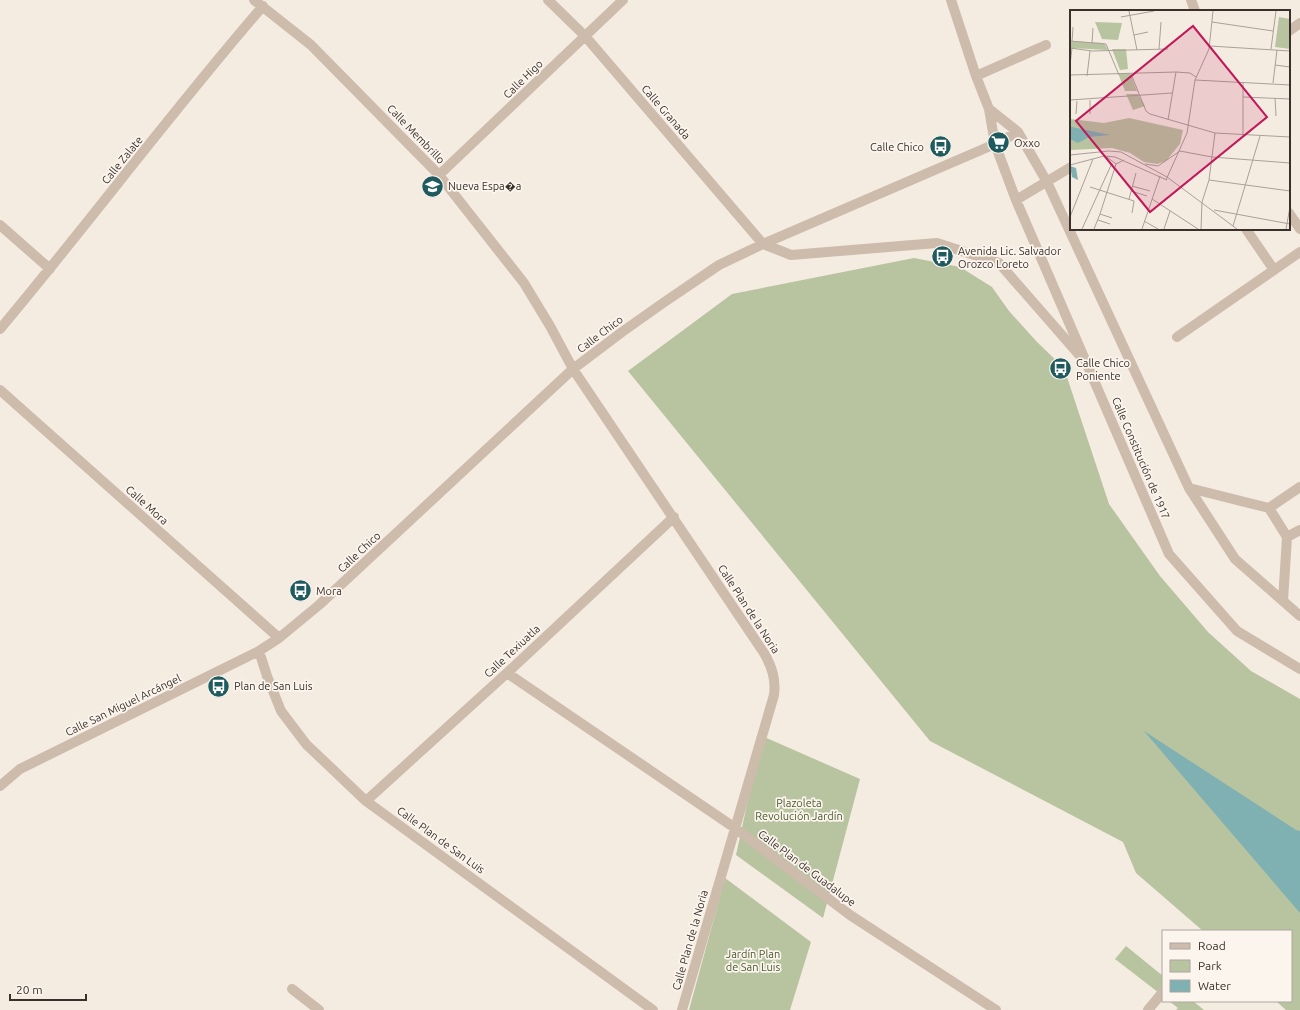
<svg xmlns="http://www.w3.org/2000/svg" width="1300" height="1010" font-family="Ubuntu,sans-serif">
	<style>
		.green { fill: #b8c4a0 }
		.water { fill: #7fb0b2 }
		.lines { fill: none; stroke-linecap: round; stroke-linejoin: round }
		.minor { stroke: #cdbbac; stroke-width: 10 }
		.labels { text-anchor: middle; stroke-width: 3.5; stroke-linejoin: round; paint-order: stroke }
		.street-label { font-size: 11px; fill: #3b302b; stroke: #fbf5ee }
		.poi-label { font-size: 11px; fill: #3b302b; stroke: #fbf5ee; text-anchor: start }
		.park-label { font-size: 11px; fill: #4a5a2e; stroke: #fbf5ee }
		.inset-road { fill: none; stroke: #aaa098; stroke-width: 1 }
		.view { fill: #c2185b; fill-opacity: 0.15; stroke: #c2185b; stroke-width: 2 }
		.inset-edge { fill: none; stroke: #3b302b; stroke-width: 2 }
	</style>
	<rect width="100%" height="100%" fill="#f4ebe1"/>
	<path class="green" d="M914,258L960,267L992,287L1009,311L1037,342L1064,368L1109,504L1160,576L1208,632L1251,671L1300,699V1010H1286L1276,1001H1291V931H1203L1136,873L1123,842L930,741L628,371L732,294Z
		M762,736L860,779L823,918L736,855Z
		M725,878L811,942L790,1010H689Z
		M1126,946L1163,976V996L1115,959Z
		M1169,1001H1193L1204,1010H1176L1178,1008Z"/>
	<path class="water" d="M1144,731L1296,830L1300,831V913Z"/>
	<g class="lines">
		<path class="minor" d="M254,0L311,45L439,175L524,283L550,326L573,369L764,653C772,667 776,679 774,695L682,1010
			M548,0L585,36L763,244L791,255L937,243L999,263L1081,357
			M951,0L976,76L989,109L995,144L1016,200L1169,554L1237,631L1300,669
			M1191,0L1195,11
			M1289,31L1300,23
			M976,76L1046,45
			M989,109L1018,132L1047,182L1189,488L1235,559L1300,616
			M439,175L623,0
			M1016,200L1071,167
			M1289,213L1300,229
			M0,225L50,269
			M1246,229L1274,270
			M0,329C89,223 172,111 263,6
			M1177,337L1300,252
			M0,390L279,638
			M1189,488L1269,508L1287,537L1283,601
			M1269,508L1300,487
			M1287,537L1300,530
			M259,651L267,676L281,711L306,744L366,801L653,1010
			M507,673L735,828L850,915L996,1010
			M0,786L20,769L259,651L279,638L319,605L573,369L622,332L663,303L719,265L763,244L995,144L1018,132
			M366,801L507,673L674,517
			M292,989L319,1010
			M1148,1010L1163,992"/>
	</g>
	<defs>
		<symbol id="supermarket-disc" viewBox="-11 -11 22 22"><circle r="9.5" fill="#1f5a5e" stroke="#fbf5ee"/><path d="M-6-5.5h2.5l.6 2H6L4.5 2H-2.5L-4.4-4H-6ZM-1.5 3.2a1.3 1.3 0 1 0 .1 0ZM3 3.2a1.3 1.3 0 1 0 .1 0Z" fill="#fff"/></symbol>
		<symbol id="bus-disc" viewBox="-11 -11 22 22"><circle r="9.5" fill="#1f5a5e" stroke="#fbf5ee"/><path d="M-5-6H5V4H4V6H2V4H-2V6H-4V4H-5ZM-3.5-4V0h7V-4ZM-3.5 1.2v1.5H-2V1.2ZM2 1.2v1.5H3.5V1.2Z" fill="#fff"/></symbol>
		<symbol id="school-disc" viewBox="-11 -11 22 22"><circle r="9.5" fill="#1f5a5e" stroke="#fbf5ee"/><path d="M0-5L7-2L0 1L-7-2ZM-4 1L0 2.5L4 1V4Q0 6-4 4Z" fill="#fff"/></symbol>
	</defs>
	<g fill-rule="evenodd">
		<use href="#supermarket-disc" x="986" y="130" width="25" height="25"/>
		<use href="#bus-disc" x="928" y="134" width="25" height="25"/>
		<use href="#school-disc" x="420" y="174" width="25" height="25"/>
		<use href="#bus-disc" x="930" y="244" width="25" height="25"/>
		<use href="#bus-disc" x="1048" y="356" width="25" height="25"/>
		<use href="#bus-disc" x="288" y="578" width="25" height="25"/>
		<use href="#bus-disc" x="206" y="674" width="25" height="25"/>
	</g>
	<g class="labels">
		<g class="street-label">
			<text transform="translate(523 79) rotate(-44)" y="4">Calle Higo</text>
			<text transform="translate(666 112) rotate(49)" y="4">Calle Granada</text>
			<text transform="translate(416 134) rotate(46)" y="4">Calle Membrillo</text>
			<text transform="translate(122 160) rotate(-51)" y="4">Calle Zalate</text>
			<text transform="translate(600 334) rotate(-37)" y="4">Calle Chico</text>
			<text transform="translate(1141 458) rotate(67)" y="4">Calle Constitución de 1917</text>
			<text transform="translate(147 505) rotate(42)" y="4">Calle Mora</text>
			<text transform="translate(359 552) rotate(-43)" y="4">Calle Chico</text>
			<text transform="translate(749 609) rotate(57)" y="4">Calle Plan de la Noria</text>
			<text transform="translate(512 651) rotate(-43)" y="4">Calle Texiuatla</text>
			<text transform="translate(123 705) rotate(-26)" y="4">Calle San Miguel Arcángel</text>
			<text transform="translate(441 840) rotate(36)" y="4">Calle Plan de San Luis</text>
			<text transform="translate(807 868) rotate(37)" y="4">Calle Plan de Guadalupe</text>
			<text transform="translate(690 940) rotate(-74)" y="4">Calle Plan de la Noria</text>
		</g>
		<g class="poi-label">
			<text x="1014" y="147">Oxxo</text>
			<text x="924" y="151" text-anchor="end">Calle Chico</text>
			<text x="448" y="190">Nueva Espa�a</text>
			<text x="958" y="255">Avenida Lic. Salvador<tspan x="958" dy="13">Orozco Loreto</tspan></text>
			<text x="1076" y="367">Calle Chico<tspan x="1076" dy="13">Poniente</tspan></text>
			<text x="316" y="595">Mora</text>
			<text x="234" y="690">Plan de San Luis</text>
		</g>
		<g class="park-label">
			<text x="799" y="807">Plazoleta<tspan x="799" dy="13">Revolución Jardín</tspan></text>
			<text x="753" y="958">Jardín Plan<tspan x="753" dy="13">de San Luis</tspan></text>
		</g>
	</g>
	<g transform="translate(1070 10)">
		<rect width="220" height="220" fill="#f4ebe1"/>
		<path d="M209,7L220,9V39L205,37ZM25,12L52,13L48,30L32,29ZM0,31L34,33L38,40L0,38ZM42,39H56L58,59L50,60ZM48,63H60L67,81H55ZM56,84H68L75,96L63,100ZM59,108L113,120L110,134L96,151L87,154L74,152L60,143L42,138L0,140V109L34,113Z" fill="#b8c4a0"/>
		<path d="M0,117H2L40,125L19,127L8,133L0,129ZM0,156L6,158L8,170L2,167Z" fill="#7fb0b2"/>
		<path class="inset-road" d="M59,1L67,40M51,7L84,1M142,12L203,21M64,25L78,22M0,31L36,34L49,65M2,32L3,17M22,33L23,18M140,36L220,41M0,38L22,41L98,39M89,39L91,12M201,39L206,1M0,55L2,38M205,55L220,57M61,64L76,101L80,104L145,123L220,127M0,65L106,62L120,63L126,67M17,66L20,41M125,70L220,75M203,73L207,40M173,87L220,89M205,88L206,106M0,90L102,83M6,104L7,91M20,104V90M98,110L106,62M173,126V72M0,145L39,141L51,142L97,167L167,219M37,147L46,154L54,150M75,154L88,156L110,141L142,147L220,153M0,155L34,146L45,147L97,170M96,170L117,123L125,70L139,39L143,1M139,170L220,181M62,176L80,181M20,177L64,191L62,203M61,181L77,186M59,189L66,163M82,189L128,219M144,200L220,214M0,207L23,149M42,208L30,204L46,154M28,210L40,214M74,211L88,219M163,216L190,126M12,219L42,153M24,219L30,204M72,219L90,166M94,219L100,201M131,219L132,192L139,170L145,123M216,219L220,197"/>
		<path class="view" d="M123,16L197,107L80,202L6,111Z"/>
		<rect width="220" height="220" class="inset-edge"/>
	</g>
	<rect x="1162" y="930" width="130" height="72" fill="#fbf5ee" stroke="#aea6a0"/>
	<rect x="1170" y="943" width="20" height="6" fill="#cdbbac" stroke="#aea6a0"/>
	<text x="1198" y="950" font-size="12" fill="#3b302b">Road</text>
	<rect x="1170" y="960" width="20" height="12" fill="#b8c4a0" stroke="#aea6a0"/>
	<text x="1198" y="970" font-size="12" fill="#3b302b">Park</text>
	<rect x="1170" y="980" width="20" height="12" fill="#7fb0b2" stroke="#aea6a0"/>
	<text x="1198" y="990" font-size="12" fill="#3b302b">Water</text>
	<path d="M10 994v6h76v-6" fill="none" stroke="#3b302b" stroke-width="2"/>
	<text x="16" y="994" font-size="12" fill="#3b302b" stroke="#fbf5ee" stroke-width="3" paint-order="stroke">20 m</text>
</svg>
